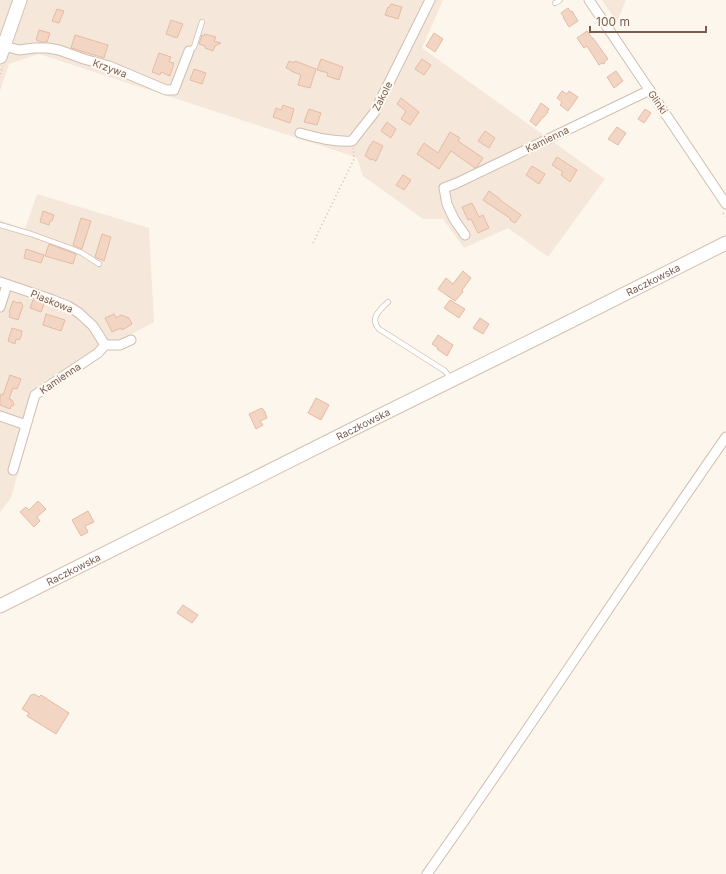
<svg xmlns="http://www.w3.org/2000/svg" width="726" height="874" font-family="Inter,sans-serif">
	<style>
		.residential { fill: #f5e8da }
		.building { fill: #f3d5c3; stroke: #e6bba3 }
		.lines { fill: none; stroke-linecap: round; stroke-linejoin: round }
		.lane-casing { stroke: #d1beb0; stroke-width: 6 }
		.street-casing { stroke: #d1beb0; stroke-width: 11 }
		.secondary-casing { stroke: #d6c0b0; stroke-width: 15 }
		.path { stroke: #d9b8a5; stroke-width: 1.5; stroke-dasharray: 1 3; stroke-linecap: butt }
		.lane { stroke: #fff; stroke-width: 4.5 }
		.street { stroke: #fff; stroke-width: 9 }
		.secondary { stroke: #fff; stroke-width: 13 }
		.labels { text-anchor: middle; stroke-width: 4; stroke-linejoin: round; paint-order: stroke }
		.street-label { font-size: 10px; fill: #7a5c4d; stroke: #fffaf3 }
	</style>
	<rect width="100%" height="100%" fill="#fdf6ec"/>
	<path class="residential" d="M0,0H443L422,48L605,179L548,257L508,228L464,248L443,219H423L363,176L357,158L346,154L39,54L9,64L0,91Z
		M602,0H626L617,22Z
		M37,194L149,228L154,322L44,381L11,498L0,512V220L25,229Z"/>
	<path class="building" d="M391,4L402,7L398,19L385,15L388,7L389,8Z
		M568,8L571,12L572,11L578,21L569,27L563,17H564L561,13Z
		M57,9L64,11L59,23L52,21Z
		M171,20L183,24L177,38L166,34Z
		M39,30L50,33L47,42H41L36,40Z
		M587,31L592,38H593L608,59L605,61L604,64L602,63L599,65L587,46L584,48L577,38Z
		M434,33L443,39L435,52L426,46Z
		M205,34L216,37L214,41L221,43L215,46L213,51L205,48V46L199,44L202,35L204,36Z
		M75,35L108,45L104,58L71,48Z
		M159,53L171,57L169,62L174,63L170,76L161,72L160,75L152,72Z
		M321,59L343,67L339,80L327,76L328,73L317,70Z
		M422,59L431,65L424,75L415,69Z
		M289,61L294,63L295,61L316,69L310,88L298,85L301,75L291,71V70L286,68Z
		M194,69L206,73L202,84L190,80Z
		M616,71L623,81L614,88L607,77Z
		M562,91L567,94L569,91L578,97L568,111L560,105L562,102L557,98Z
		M401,98L419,112L410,125L401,119L406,111L397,104Z
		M541,103L549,109L547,112H548L544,117H543L536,126L530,121Z
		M283,105L294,109L290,123L273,117L276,108L281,110Z
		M309,109L321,113L317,125L304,122Z
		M645,109L651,113L644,123L638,119Z
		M387,122L396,129L391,138L381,131Z
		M617,127L626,133L618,145L608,139Z
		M485,131L495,138L489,148L478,141Z
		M450,132L460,138L458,141L483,158L477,167L475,168L451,151L439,169L417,154L424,143L438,153Z
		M373,141L383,146L376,161L372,159L370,160L369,158L365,156L370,145H371Z
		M557,157L577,170L570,182L561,175L563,172L552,165Z
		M532,166L545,174L539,184L526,175Z
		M403,175L411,180L404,190L396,185Z
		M489,191L500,199V200L521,215L515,223L510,220L511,219L483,200Z
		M472,203L479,217L483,215L489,228L478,233L471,219L468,220L462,207Z
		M43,211L54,215L52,221H50L49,225L40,222Z
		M81,218L91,221L82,249L73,245Z
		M102,234L111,237L104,261L95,257Z
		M49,244L76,254L73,264L45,256Z
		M26,249L44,255L41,263L24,258Z
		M463,271L471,278L462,290L463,292L455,301L438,289L446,278L453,284Z
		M33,300L44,304L41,312L30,308Z
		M450,300L465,309L459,318L444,308Z
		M13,301L18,303L21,302L23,306L18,320L9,317L10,313L9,312Z
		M46,314L65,320L61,331L43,325Z
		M114,314L116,318L121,315L129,318L132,324L122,330L121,328L112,332L105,318Z
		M480,318L489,324L483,334L473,328Z
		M12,328L22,331L21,337L19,340L16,339L15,344L8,341Z
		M438,335L453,345L447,356L437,349L438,348L432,344Z
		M10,375L21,379L17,389L13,388L9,399L12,400L14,405L11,406L10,409L0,405V398L1,394L3,395Z
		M316,398L329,405L321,420L308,413Z
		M262,408L265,412L267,418L260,421L263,425L256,429L249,414Z
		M38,501L46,509L37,517L40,521L34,527L20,512L26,507L29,510Z
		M88,511L94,522L85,526L88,532L81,536L72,520Z
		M183,605L198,615L192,623L177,613Z
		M34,694L39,697L41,695L69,713L56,734L27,716L29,713L22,709L31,695Z"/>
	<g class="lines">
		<defs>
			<path id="lane" d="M555,3L560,0
				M189,51L194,47L202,22
				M0,225L31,234L70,248L82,253L99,264
				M388,302C380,310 369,318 379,329L445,371L451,379"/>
			<path id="street" d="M589,0L726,204
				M4,46L19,50L34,48H48L59,50L84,59L109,66L166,90H174L189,51
				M300,133C318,138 333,142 352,141L374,113L430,0
				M465,235L454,219L447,204L444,188L457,183L650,90
				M0,282L53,300L68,306L79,313L93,326L105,345
				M0,307L7,285
				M0,416L26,425
				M13,470L35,395L98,353L105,345H120L131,340
				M427,874C529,730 625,582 726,437"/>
			<g id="secondary">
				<path d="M0,57L20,0"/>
				<path id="s1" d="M0,606L371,420L551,331L726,243"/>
			</g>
		</defs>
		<use href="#lane" class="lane-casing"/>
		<use href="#street" class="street-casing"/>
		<use href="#secondary" class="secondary-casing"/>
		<path class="path" d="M0,74L3,66
			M723,213L726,216
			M313,243L354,159L353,148"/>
		<use href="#lane" class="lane"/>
		<use href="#street" class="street"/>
		<use href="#secondary" class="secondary"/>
	</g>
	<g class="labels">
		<g class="street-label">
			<text transform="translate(110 68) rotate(20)" y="4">Krzywa</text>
			<text transform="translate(382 96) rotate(-63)" y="4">Zakole</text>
			<text transform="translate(658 102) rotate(56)" y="4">Glinki</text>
			<text transform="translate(547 139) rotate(-26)" y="4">Kamienna</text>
			<text dy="4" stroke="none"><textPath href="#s1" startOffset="730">Raczkowska</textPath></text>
			<text transform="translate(52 301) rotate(22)" y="4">Piaskowa</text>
			<text transform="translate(60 378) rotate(-34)" y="4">Kamienna</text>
			<text dy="4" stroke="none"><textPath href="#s1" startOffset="406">Raczkowska</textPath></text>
			<text dy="4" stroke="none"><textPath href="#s1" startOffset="82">Raczkowska</textPath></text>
		</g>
	</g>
	<path d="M590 26v6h116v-6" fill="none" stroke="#7a5c4d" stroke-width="2"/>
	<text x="596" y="26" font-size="12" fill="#7a5c4d" stroke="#fffaf3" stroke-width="3" paint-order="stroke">100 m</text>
</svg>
